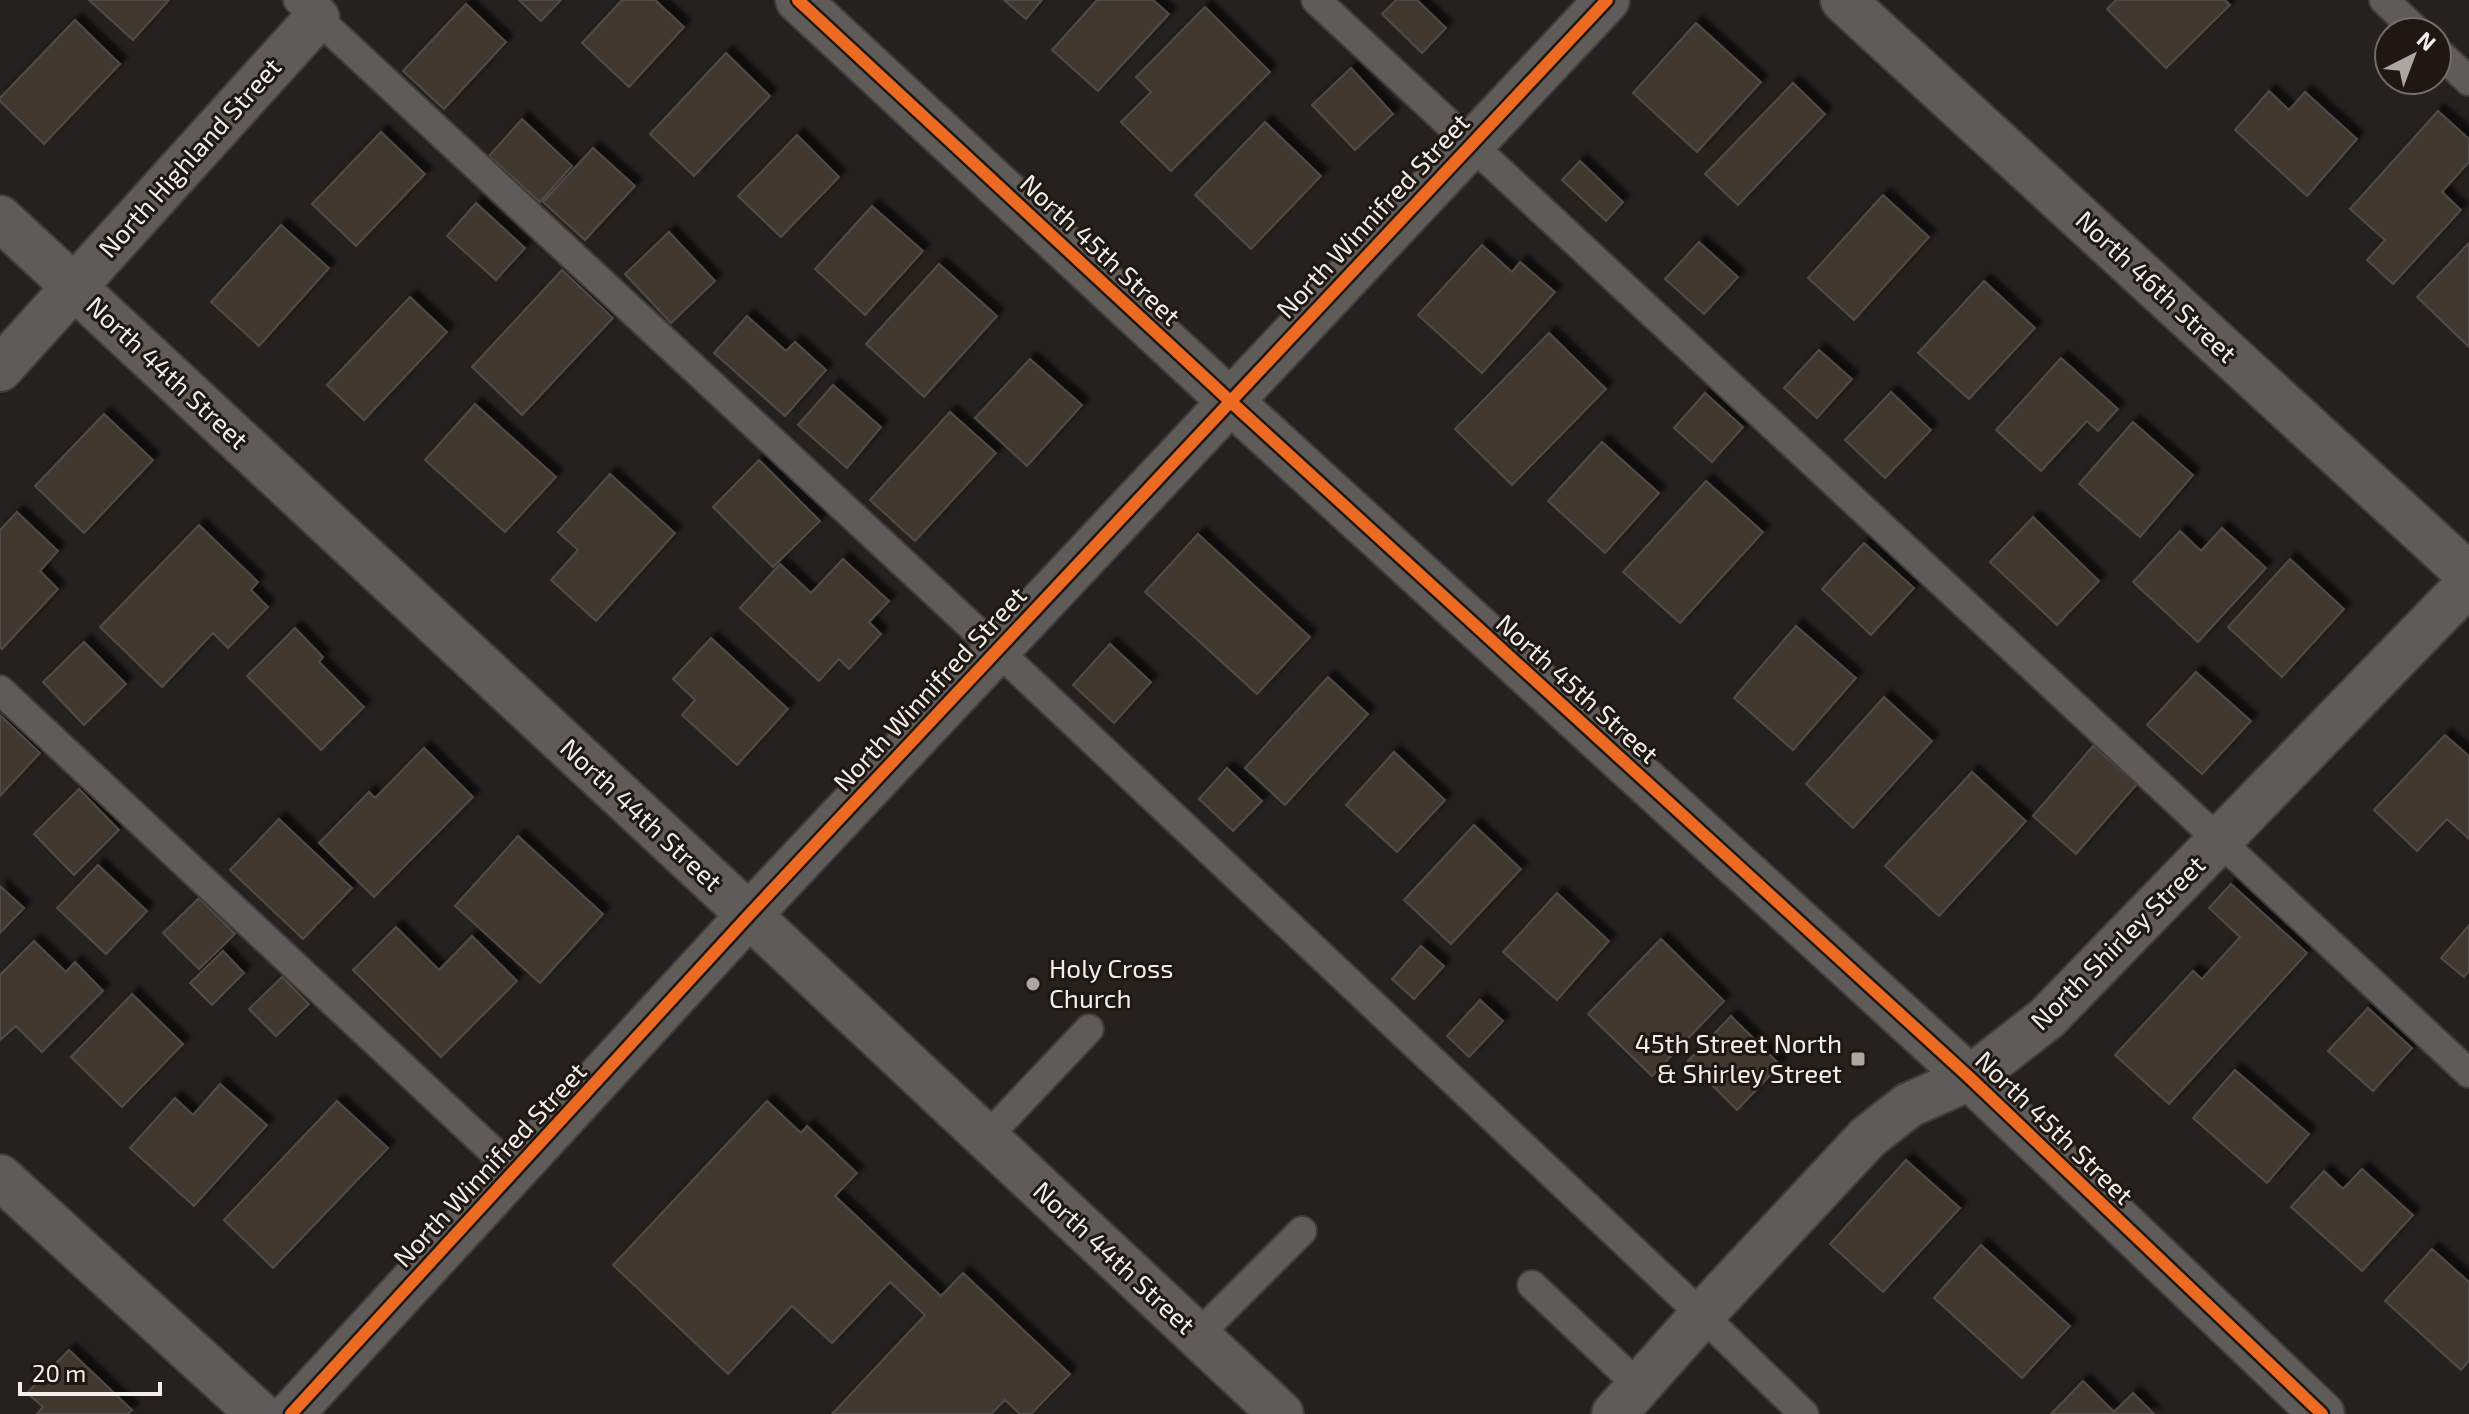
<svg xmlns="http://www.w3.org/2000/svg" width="2469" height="1414" font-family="'Exo 2',sans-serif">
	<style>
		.building { fill: #40372f; stroke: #504c4a; stroke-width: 2; filter: url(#shadow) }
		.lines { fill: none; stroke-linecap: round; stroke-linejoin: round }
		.lane-casing { stroke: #403c3a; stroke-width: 32 }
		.street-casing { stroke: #403c3a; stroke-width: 48 }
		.secondary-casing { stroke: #403c3a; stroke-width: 48 }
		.lane { stroke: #5e5b59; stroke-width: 28 }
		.street { stroke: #5e5b59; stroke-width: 44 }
		.secondary { stroke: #5e5b59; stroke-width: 44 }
		.cycleway-casing { stroke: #1f1712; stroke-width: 17 }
		.cycleway { stroke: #ed6a23; stroke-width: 12 }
		.poi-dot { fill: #aca6a3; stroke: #1f1712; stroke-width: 3 }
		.labels { text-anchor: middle; stroke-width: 6; stroke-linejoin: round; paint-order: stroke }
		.street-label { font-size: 26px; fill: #f4eeeb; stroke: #1f1712 }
		.poi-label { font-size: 26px; fill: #f4eeeb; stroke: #1f1712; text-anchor: start }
	</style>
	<defs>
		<filter id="shadow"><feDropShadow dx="7" dy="-7" stdDeviation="2" flood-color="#0009"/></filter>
	</defs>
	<rect width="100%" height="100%" fill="#25211e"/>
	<path class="building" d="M89,0H169L133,40Z
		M519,0H561L541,21Z
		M622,0H655L684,27L629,87L582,43Z
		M1004,0H1042L1026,19Z
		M1097,0H1153L1169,14L1098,91L1052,50Z
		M1396,0H1417L1446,28L1422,53L1382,14Z
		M2116,0H2225L2230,5L2166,68L2107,9Z
		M466,4L506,42L444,109L403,71Z
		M1205,7L1270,72L1171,171L1121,122L1151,92L1136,77Z
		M75,20L120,64L44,144L0,101V98Z
		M1696,23L1761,82L1697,152L1633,93Z
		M726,53L770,96L694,176L650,134Z
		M1351,68L1393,114L1355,150L1312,105Z
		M1793,83L1825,114L1738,205L1705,174Z
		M2269,91L2289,110L2305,92L2357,139L2307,196L2235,130Z
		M2438,111L2469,139V162L2442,192L2461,210L2393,284L2367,260L2385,240L2350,209Z
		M522,119L572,166L540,202L489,156Z
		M1265,122L1321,176L1251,249L1195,195Z
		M381,132L425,174L356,246L312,204Z
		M797,135L839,177L781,237L738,196Z
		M593,148L635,186L585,240L543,202Z
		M1580,161L1623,202L1606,221L1562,180Z
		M1883,195L1929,237L1854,320L1808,278Z
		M476,203L525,248L496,280L447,236Z
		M872,206L923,251L865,315L815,269Z
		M281,225L329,268L259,346L211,302Z
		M669,232L715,281L671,323L625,274Z
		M1699,242L1738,277L1704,314L1665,279Z
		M2469,243V347L2417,297Z
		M1482,245L1512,272L1520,262L1555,292L1482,373L1418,315Z
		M939,264L997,316L924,397L866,344Z
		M562,270L613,318L522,415L472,367Z
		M1984,281L2035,328L1969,399L1918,353Z
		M410,297L447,332L364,420L327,385Z
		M747,316L786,351L795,342L826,370L785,416L714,353Z
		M1549,333L1606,389L1512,485L1455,429Z
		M1819,350L1852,379L1817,418L1784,388Z
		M2061,358L2118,409L2098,431L2087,421L2041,471L1996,430Z
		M1030,359L1082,405L1027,466L975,418Z
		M833,385L881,427L847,468L798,425Z
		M1891,392L1931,430L1885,478L1845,440Z
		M1705,393L1743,427L1712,462L1674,428Z
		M475,404L556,477L505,532L425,460Z
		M950,412L996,453L915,541L870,500Z
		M104,414L153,460L84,533L35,486Z
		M2133,422L2193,475L2140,537L2079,484Z
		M1602,442L1659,493L1605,553L1548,501Z
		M759,460L820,521L773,567L713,507Z
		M610,474L675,533L596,621L551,580L578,550L558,532Z
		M1706,481L1763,532L1680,623L1623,572Z
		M17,512L58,551L40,571L58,589L2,649L0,647V530Z
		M2033,517L2099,581L2057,625L1990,562Z
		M199,525L258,582L251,590L268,607L228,648L213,633L162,687L100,627Z
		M2222,528L2266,568L2198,642L2133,582L2180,531L2201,551Z
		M1198,534L1310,637L1257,694L1145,592Z
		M1864,543L1914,588L1871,635L1822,589Z
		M843,559L889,601L869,622L881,634L849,669L839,659L819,681L740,608L780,564L811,593Z
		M2290,559L2344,609L2282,677L2228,627Z
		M1796,626L1856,678L1793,750L1734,698Z
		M295,628L323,657L319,662L364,707L321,750L247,676Z
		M711,638L788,709L737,765L682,715L695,700L673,679Z
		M84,642L126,684L84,725L43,682Z
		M1110,644L1151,682L1114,723L1073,685Z
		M2196,672L2251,721L2202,774L2147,725Z
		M1328,677L1368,714L1285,805L1245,768Z
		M1884,697L1932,741L1853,828L1806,784Z
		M0,715L40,753L0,796Z
		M2445,735L2469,756V839L2447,819L2417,851L2374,810Z
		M2093,746L2137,784L2076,854L2033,816Z
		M424,748L473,797L374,897L319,843L369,792L375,798Z
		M1394,752L1445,800L1397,852L1346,805Z
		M1227,768L1262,801L1233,831L1199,799Z
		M1972,772L2026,821L1939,916L1885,866Z
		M79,789L119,830L74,875L34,834Z
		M279,819L352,888L303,939L230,870Z
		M1474,825L1521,869L1451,944L1404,900Z
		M518,836L603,914L540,983L455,906Z
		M98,865L147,911L106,954L57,908Z
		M2231,884L2307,953L2169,1104L2115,1055L2193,971L2202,979L2240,937L2209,908Z
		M0,886L24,908L0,933Z
		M1557,893L1609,941L1557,1000L1503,952Z
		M199,898L235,934L199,969L163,933Z
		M2469,925V971L2464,977L2441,958Z
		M396,927L439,970L472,936L517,981L441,1057L353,970Z
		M1661,939L1724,1001L1652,1076L1588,1014Z
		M34,941L66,972L75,962L103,991L42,1052L16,1026L0,1040V975Z
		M1421,946L1444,966L1414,999L1392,979Z
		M223,951L244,973L212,1005L190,983Z
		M282,977L309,1004L276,1036L249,1009Z
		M132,994L183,1044L122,1107L71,1057Z
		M1480,1000L1503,1021L1469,1057L1447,1036Z
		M2368,1008L2412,1048L2373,1091L2328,1051Z
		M1731,1016L1780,1065L1737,1110L1688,1061Z
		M2235,1070L2309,1134L2267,1183L2193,1118Z
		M220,1084L267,1125L194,1206L130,1148L175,1098L193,1115Z
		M337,1101L388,1148L273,1268L224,1220Z
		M767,1101L801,1133L807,1126L857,1173L835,1196L941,1296L963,1273L1070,1374L1031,1414H1020L1005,1400L991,1414H832L925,1315L890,1282L832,1343L792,1306L728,1374L613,1265Z
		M1906,1160L1960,1208L1883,1292L1830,1244Z
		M2362,1169L2413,1215L2362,1271L2291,1207L2324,1171L2343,1189Z
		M1981,1245L2070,1326L2022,1378L1934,1298Z
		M2432,1249L2469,1282V1361L2461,1370L2385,1301Z
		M69,1350L132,1410L128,1414H37L43,1407L27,1393Z
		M2083,1381L2114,1412L2133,1393L2154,1414H2051Z"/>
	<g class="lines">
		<defs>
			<path id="lane" d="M298,0L997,650L1702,1315L1804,1414
				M1316,0L2469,1073
				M2384,0L2418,32
				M2437,51L2469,81
				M0,690L514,1171
				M986,1138L1089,1029
				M1532,1285L1639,1386
				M1197,1336L1302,1231"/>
			<path id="street" d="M0,218L749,915L1281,1414
				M0,369L317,18
				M0,1177L259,1414
				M291,1414L749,915L1607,0
				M1614,1414L1702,1315L1868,1137L1909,1105L1970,1078L2047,1018L2469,583"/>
			<path id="secondary" d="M798,0L1230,401L1970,1078L2322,1414
				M1843,0L2469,575"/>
		</defs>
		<use href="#lane" class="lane-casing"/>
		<use href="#street" class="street-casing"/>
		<use href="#secondary" class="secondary-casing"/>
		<use href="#lane" class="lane"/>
		<use href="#street" class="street"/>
		<use href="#secondary" class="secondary"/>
		<defs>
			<path id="cycleway" d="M798,0L1230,401L1970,1078L2322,1414
				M291,1414L749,915L1607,0"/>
		</defs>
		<use href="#cycleway" class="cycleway-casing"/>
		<use href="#cycleway" class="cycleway"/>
	</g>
	<g class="poi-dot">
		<circle cx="1033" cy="984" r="8"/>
		<rect x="1850" y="1051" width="16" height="16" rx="4"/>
	</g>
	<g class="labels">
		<g class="street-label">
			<text transform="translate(190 158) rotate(-48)" y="9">North Highland Street</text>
			<text transform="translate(1373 216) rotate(-47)" y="9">North Winnifred Street</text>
			<text transform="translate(1100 250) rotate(43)" y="9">North 45th Street</text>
			<text transform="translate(2156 287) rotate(43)" y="9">North 46th Street</text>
			<text transform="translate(167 373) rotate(43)" y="9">North 44th Street</text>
			<text transform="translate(930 689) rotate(-47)" y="9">North Winnifred Street</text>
			<text transform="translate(1577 689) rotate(42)" y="9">North 45th Street</text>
			<text transform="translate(641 815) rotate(43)" y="9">North 44th Street</text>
			<text transform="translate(2118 943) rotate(-45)" y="9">North Shirley Street</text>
			<text transform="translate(2054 1128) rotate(44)" y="9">North 45th Street</text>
			<text transform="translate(490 1165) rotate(-47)" y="9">North Winnifred Street</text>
			<text transform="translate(1114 1258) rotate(43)" y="9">North 44th Street</text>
		</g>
		<g class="poi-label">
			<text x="1049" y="978">Holy Cross<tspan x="1049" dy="30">Church</tspan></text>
			<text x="1842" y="1053" text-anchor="end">45th Street North<tspan x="1842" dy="30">&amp; Shirley Street</tspan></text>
		</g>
	</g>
	<g transform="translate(2413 56) rotate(42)"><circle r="38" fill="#1f1712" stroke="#746d69" stroke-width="2"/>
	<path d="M0-6L14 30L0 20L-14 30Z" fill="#aca6a3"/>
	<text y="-12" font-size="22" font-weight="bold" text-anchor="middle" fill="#f4eeeb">N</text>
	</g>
	<path d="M20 1382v12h140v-12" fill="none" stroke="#f4eeeb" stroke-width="4"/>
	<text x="32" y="1382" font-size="24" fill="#f4eeeb" stroke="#1f1712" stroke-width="6" paint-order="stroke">20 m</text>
</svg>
